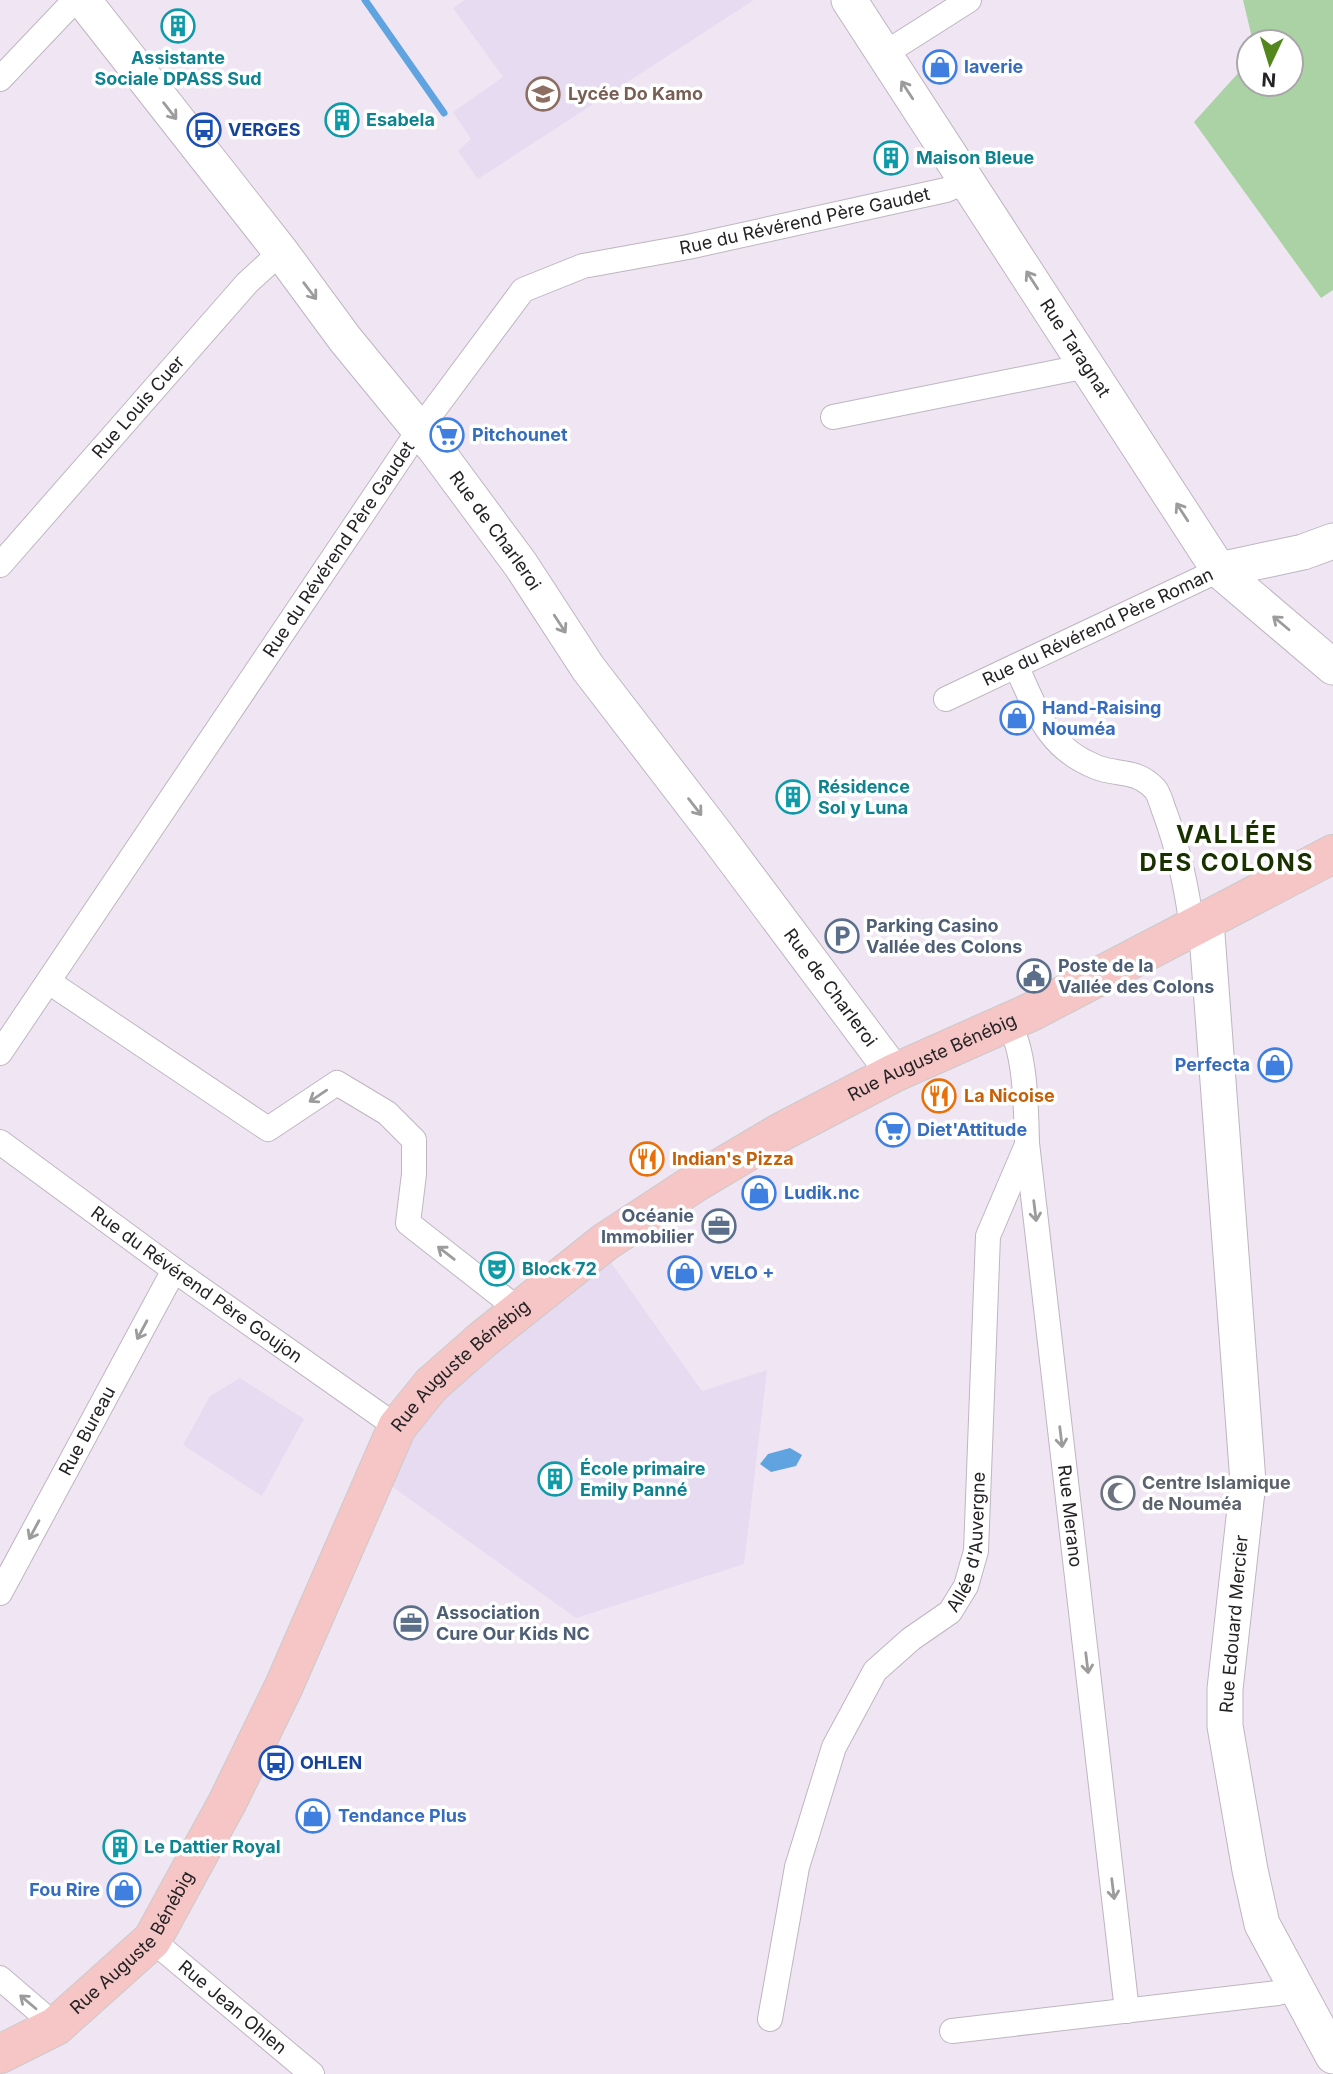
<svg xmlns="http://www.w3.org/2000/svg" width="1333" height="2074" font-family="Inter,sans-serif">
	<style>
		.education { fill: #e6dbf0 }
		.green { fill: #abd2a5 }
		.water { fill: #5fa3e0 }
		.lines { fill: none; stroke-linecap: round; stroke-linejoin: round }
		.stream { stroke: #5fa3e0; stroke-width: 7 }
		.street-casing { stroke: #bfb5c1; stroke-width: 26 }
		.secondary-casing { stroke: #bfb5c1; stroke-width: 37 }
		.primary-casing { stroke: #cbcacb; stroke-width: 40 }
		.street { stroke: #fff; stroke-width: 24 }
		.secondary { stroke: #fff; stroke-width: 35 }
		.primary { stroke: #f5c6c5; stroke-width: 38 }
		.oneway { stroke: #9d9c9d }
		.labels { text-anchor: middle; stroke-width: 7; stroke-linejoin: round; paint-order: stroke }
		.culture-label { font-size: 18px; font-weight: bold; fill: #0d838f; stroke: #fff; text-anchor: start }
		.shop-label { font-size: 18px; font-weight: bold; fill: #366cbe; stroke: #fff; text-anchor: start }
		.education-label { font-size: 18px; font-weight: bold; fill: #785e54; stroke: #fff; text-anchor: start }
		.transit-label { font-size: 18px; font-weight: bold; fill: #164399; stroke: #fff; text-anchor: start }
		.street-label { font-size: 18px; fill: #252226; stroke: #fff }
		.service-label { font-size: 18px; font-weight: bold; fill: #4e5e75; stroke: #fff; text-anchor: start }
		.food-label { font-size: 18px; font-weight: bold; fill: #c56008; stroke: #fff; text-anchor: start }
		.worship-label { font-size: 18px; font-weight: bold; fill: #5b616d; stroke: #fff; text-anchor: start }
		.district-label { font-size: 24px; font-weight: bold; letter-spacing: 2px; fill: #193100; stroke: #fff }
	</style>
	<rect width="100%" height="100%" fill="#f0e6f3"/>
	<path class="education" d="M465,0H754L478,179L458,151L471,139L453,112L503,77L453,8Z
		M600,1247L702,1391L767,1370L744,1564L576,1618L376,1475L397,1427Z
		M240,1378L304,1419L262,1496L183,1445L210,1396Z"/>
	<path class="green" d="M1243,0H1333V290L1321,298L1194,122L1249,61V84H1291V42H1253Z"/>
	<path class="water" d="M790,1448L802,1455L796,1466L771,1472L760,1464L768,1454Z"/>
	<g class="lines">
		<path class="stream" d="M365,0L444,113"/>
		<defs>
			<g id="street">
				<path d="M884,54L969,0"/>
				<path d="M0,79L75,0"/>
				<path d="M833,417L1077,368L1087,364"/>
				<path id="s1" d="M0,565L247,283L281,252"/>
				<path d="M1016,666C1037,710 1046,747 1096,767C1118,776 1135,768 1155,789C1160,795 1162,806 1165,813C1179,851 1187,889 1192,928"/>
				<path id="s2" d="M946,699L1219,570"/>
				<path d="M49,982L268,1129L337,1083L387,1113L414,1140V1174L408,1223L519,1310"/>
				<path id="s3" d="M1008,1022C1026,1051 1026,1109 1027,1143L1127,2011"/>
				<path id="s4" d="M0,1053L419,430L523,290L583,266L688,247L946,190L967,181"/>
				<path id="s5" d="M0,1142L174,1270L397,1427"/>
				<path id="s6" d="M0,1593L174,1270"/>
				<path id="s7" d="M152,1940L312,2074"/>
				<path d="M0,1978L56,2026"/>
				<path id="s8" d="M770,2019L797,1867L834,1747L875,1671L911,1639L950,1612L966,1586L976,1551L988,1236L1026,1147"/>
				<path d="M952,2031L1278,1993L1297,1988"/>
			</g>
			<g id="secondary">
				<path id="s9" d="M83,0L281,252L345,339L436,450L521,565L588,668L714,832L894,1073"/>
				<path id="s10" d="M849,0L1219,570L1333,667"/>
				<path d="M1219,570L1303,552L1333,541"/>
				<path d="M1206,921L1248,1482L1225,1689V1726L1250,1870L1262,1924L1333,2056"/>
			</g>
			<g id="primary">
				<path id="s11" d="M0,2054L56,2026L152,1940L228,1801L284,1686L397,1427L431,1385L482,1340L605,1242L695,1183L781,1132L894,1073L1031,1012L1333,854"/>
			</g>
		</defs>
		<use href="#street" class="street-casing"/>
		<use href="#secondary" class="secondary-casing"/>
		<use href="#primary" class="primary-casing"/>
		<use href="#street" class="street"/>
		<use href="#secondary" class="secondary"/>
		<use href="#primary" class="primary"/>
	</g>
	<defs><path id="oneway-shaft" d="M-6 0H5M1.5-3L5.5 0L1.5 3" fill="none" stroke-width="1.6" stroke-linecap="round" stroke-linejoin="round" transform="scale(1.75)"/></defs>
	<g class="oneway">
		<use href="#oneway-shaft" transform="translate(907 90) rotate(-123)"/>
		<use href="#oneway-shaft" transform="translate(170 111) rotate(52)"/>
		<use href="#oneway-shaft" transform="translate(1032 280) rotate(-123)"/>
		<use href="#oneway-shaft" transform="translate(310 291) rotate(53)"/>
		<use href="#oneway-shaft" transform="translate(1182 512) rotate(-123)"/>
		<use href="#oneway-shaft" transform="translate(1281 623) rotate(-140)"/>
		<use href="#oneway-shaft" transform="translate(560 624) rotate(57)"/>
		<use href="#oneway-shaft" transform="translate(695 807) rotate(52)"/>
		<use href="#oneway-shaft" transform="translate(318 1096) rotate(146)"/>
		<use href="#oneway-shaft" transform="translate(1035 1211) rotate(83)"/>
		<use href="#oneway-shaft" transform="translate(446 1253) rotate(-142)"/>
		<use href="#oneway-shaft" transform="translate(142 1330) rotate(118)"/>
		<use href="#oneway-shaft" transform="translate(1061 1437) rotate(83)"/>
		<use href="#oneway-shaft" transform="translate(34 1530) rotate(118)"/>
		<use href="#oneway-shaft" transform="translate(1087 1663) rotate(83)"/>
		<use href="#oneway-shaft" transform="translate(1113 1889) rotate(83)"/>
		<use href="#oneway-shaft" transform="translate(28 2002) rotate(-140)"/>
	</g>
	<defs>
		<symbol id="building-ring" viewBox="-11 -11 22 22"><circle r="9.5" fill="#fff" stroke="#0f9aa8" stroke-width="1.5"/><path d="M-4-6H4V6H1V3H-1V6H-4ZM-2.5-4.3h1.7v1.8h-1.7ZM.8-4.3h1.7v1.8H.8ZM-2.5-1h1.7V.8h-1.7ZM.8-1h1.7V.8H.8Z" fill="#0f9aa8"/></symbol>
		<symbol id="shop-ring" viewBox="-11 -11 22 22"><circle r="9.5" fill="#fff" stroke="#3f7fe0" stroke-width="1.5"/><path d="M-5-2.5h2.3a2.7 3.5 0 0 1 5.4 0H5L5.5 6h-11ZM-1.5-2.5h3a1.5 2.3 0 0 0-3 0Z" fill="#3f7fe0"/></symbol>
		<symbol id="school-ring" viewBox="-11 -11 22 22"><circle r="9.5" fill="#fff" stroke="#8d6e63" stroke-width="1.5"/><path d="M0-5L7-2L0 1L-7-2ZM-4 1L0 2.5L4 1V4Q0 6-4 4Z" fill="#8d6e63"/></symbol>
		<symbol id="bus-ring" viewBox="-11 -11 22 22"><circle r="9.5" fill="#fff" stroke="#1a4fb4" stroke-width="1.5"/><path d="M-5-6H5V4H4V6H2V4H-2V6H-4V4H-5ZM-3.5-4V0h7V-4ZM-3.5 1.2v1.5H-2V1.2ZM2 1.2v1.5H3.5V1.2Z" fill="#1a4fb4"/></symbol>
		<symbol id="supermarket-ring" viewBox="-11 -11 22 22"><circle r="9.5" fill="#fff" stroke="#3f7fe0" stroke-width="1.5"/><path d="M-6-5.5h2.5l.6 2H6L4.5 2H-2.5L-4.4-4H-6ZM-1.5 3.2a1.3 1.3 0 1 0 .1 0ZM3 3.2a1.3 1.3 0 1 0 .1 0Z" fill="#3f7fe0"/></symbol>
		<symbol id="parking-ring" viewBox="-11 -11 22 22"><circle r="9.5" fill="#fff" stroke="#5c6f8a" stroke-width="1.5"/><path d="M-3.5-5.5H1a3.5 3.5 0 0 1 0 7H-1V5.5H-3.5ZM-1-3.4V-.6H.8a1.4 1.4 0 0 0 0-2.8Z" fill="#5c6f8a"/></symbol>
		<symbol id="civic-ring" viewBox="-11 -11 22 22"><circle r="9.5" fill="#fff" stroke="#5c6f8a" stroke-width="1.5"/><path d="M-.6-6.5H3V-4.5H.6V-3L4-1V1h2V6H-6V1h2V-1L-.6-3ZM-1.2 2.5V6h2.4V2.5Z" fill="#5c6f8a"/></symbol>
		<symbol id="restaurant-ring" viewBox="-11 -11 22 22"><circle r="9.5" fill="#fff" stroke="#e8710a" stroke-width="1.5"/><path d="M-5-6h1v4h1v-4h1v4h1v-4h1v5L-1.5 .5V6h-2V.5L-5-1ZM5-6V6H3V1.5H1.5Q1.5-4 5-6Z" fill="#e8710a"/></symbol>
		<symbol id="office-ring" viewBox="-11 -11 22 22"><circle r="9.5" fill="#fff" stroke="#5c6f8a" stroke-width="1.5"/><path d="M-6-3h4V-5.5h4V-3h4V5H-6ZM-1-4.5V-3h2v-1.5ZM-6 0V1H6V0Z" fill="#5c6f8a"/></symbol>
		<symbol id="theatre-ring" viewBox="-11 -11 22 22"><circle r="9.5" fill="#fff" stroke="#0f9aa8" stroke-width="1.5"/><path d="M-5-5.5Q0-4 5-5.5V0Q5 5 0 6Q-5 5-5 0ZM-3.3-2.5H-1v1.5H-3.3ZM1-2.5H3.3v1.5H1ZM-2.8 1Q0 5.5 2.8 1Z" fill="#0f9aa8"/></symbol>
		<symbol id="mosque-ring" viewBox="-11 -11 22 22"><circle r="9.5" fill="#fff" stroke="#6b7280" stroke-width="1.5"/><path d="M3.5-4.9A6 6 0 1 0 3.5 4.9A5 5 0 1 1 3.5-4.9Z" fill="#6b7280"/></symbol>
	</defs>
	<g fill-rule="evenodd">
		<use href="#building-ring" x="159" y="7" width="38" height="38"/>
		<use href="#shop-ring" x="921" y="48" width="38" height="38"/>
		<use href="#school-ring" x="524" y="75" width="38" height="38"/>
		<use href="#building-ring" x="323" y="101" width="38" height="38"/>
		<use href="#bus-ring" x="185" y="111" width="38" height="38"/>
		<use href="#building-ring" x="872" y="139" width="38" height="38"/>
		<use href="#supermarket-ring" x="428" y="416" width="38" height="38"/>
		<use href="#shop-ring" x="998" y="699" width="38" height="38"/>
		<use href="#building-ring" x="774" y="778" width="38" height="38"/>
		<use href="#parking-ring" x="823" y="917" width="38" height="38"/>
		<use href="#civic-ring" x="1015" y="957" width="38" height="38"/>
		<use href="#shop-ring" x="1256" y="1046" width="38" height="38"/>
		<use href="#restaurant-ring" x="920" y="1077" width="38" height="38"/>
		<use href="#supermarket-ring" x="874" y="1111" width="38" height="38"/>
		<use href="#restaurant-ring" x="628" y="1140" width="38" height="38"/>
		<use href="#shop-ring" x="740" y="1174" width="38" height="38"/>
		<use href="#office-ring" x="700" y="1207" width="38" height="38"/>
		<use href="#theatre-ring" x="478" y="1250" width="38" height="38"/>
		<use href="#shop-ring" x="666" y="1254" width="38" height="38"/>
		<use href="#building-ring" x="536" y="1460" width="38" height="38"/>
		<use href="#mosque-ring" x="1099" y="1474" width="38" height="38"/>
		<use href="#office-ring" x="392" y="1604" width="38" height="38"/>
		<use href="#bus-ring" x="257" y="1744" width="38" height="38"/>
		<use href="#shop-ring" x="294" y="1797" width="38" height="38"/>
		<use href="#building-ring" x="101" y="1828" width="38" height="38"/>
		<use href="#shop-ring" x="105" y="1871" width="38" height="38"/>
	</g>
	<g class="labels">
		<g class="culture-label">
			<text x="178" y="64" text-anchor="middle">Assistante<tspan x="178" dy="21">Sociale DPASS Sud</tspan></text>
			<text x="366" y="126">Esabela</text>
			<text x="916" y="164">Maison Bleue</text>
			<text x="818" y="793">Résidence<tspan x="818" dy="21">Sol y Luna</tspan></text>
			<text x="522" y="1275">Block 72</text>
			<text x="580" y="1475">École primaire<tspan x="580" dy="21">Emily Panné</tspan></text>
			<text x="144" y="1853">Le Dattier Royal</text>
		</g>
		<g class="shop-label">
			<text x="964" y="73">laverie</text>
			<text x="472" y="441">Pitchounet</text>
			<text x="1042" y="714">Hand-Raising<tspan x="1042" dy="21">Nouméa</tspan></text>
			<text x="1250" y="1071" text-anchor="end">Perfecta</text>
			<text x="917" y="1136">Diet'Attitude</text>
			<text x="784" y="1199">Ludik.nc</text>
			<text x="710" y="1279">VELO +</text>
			<text x="338" y="1822">Tendance Plus</text>
			<text x="100" y="1896" text-anchor="end">Fou Rire</text>
		</g>
		<g class="education-label">
			<text x="568" y="100">Lycée Do Kamo</text>
		</g>
		<g class="transit-label">
			<text x="228" y="136">VERGES</text>
			<text x="300" y="1769">OHLEN</text>
		</g>
		<g class="street-label">
			<text dy="6" stroke="none"><textPath href="#s4" startOffset="1216">Rue du Révérend Père Gaudet</textPath></text>
			<text dy="6" stroke="none"><textPath href="#s10" startOffset="415">Rue Taragnat</textPath></text>
			<text dy="6" stroke="none"><textPath href="#s1" startOffset="210">Rue Louis Cuer</textPath></text>
			<text dy="6" stroke="none"><textPath href="#s9" startOffset="672">Rue de Charleroi</textPath></text>
			<text dy="6" stroke="none"><textPath href="#s4" startOffset="607">Rue du Révérend Père Gaudet</textPath></text>
			<text dy="6" stroke="none"><textPath href="#s2" startOffset="168">Rue du Révérend Père Roman</textPath></text>
			<text dy="6" stroke="none"><textPath href="#s9" startOffset="1239">Rue de Charleroi</textPath></text>
			<text dy="6" stroke="none"><textPath href="#s11" startOffset="1416">Rue Auguste Bénébig</textPath></text>
			<text dy="6" stroke="none"><textPath href="#s5" startOffset="243">Rue du Révérend Père Goujon</textPath></text>
			<text dy="6" stroke="none"><textPath href="#s11" startOffset="849">Rue Auguste Bénébig</textPath></text>
			<text dy="6" stroke="none"><textPath href="#s6" startOffset="184">Rue Bureau</textPath></text>
			<text dy="6" stroke="none"><textPath href="#s3" startOffset="499">Rue Merano</textPath></text>
			<text dy="6" stroke="none"><textPath href="#s8" startOffset="536">Allée d'Auvergne</textPath></text>
			<text transform="translate(1234 1624) rotate(-85)" y="6">Rue Edouard Mercier</text>
			<text dy="6" stroke="none"><textPath href="#s11" startOffset="177">Rue Auguste Bénébig</textPath></text>
			<text dy="6" stroke="none"><textPath href="#s7" startOffset="105">Rue Jean Ohlen</textPath></text>
		</g>
		<g class="service-label">
			<text x="866" y="932">Parking Casino<tspan x="866" dy="21">Vallée des Colons</tspan></text>
			<text x="1058" y="972">Poste de la<tspan x="1058" dy="21">Vallée des Colons</tspan></text>
			<text x="694" y="1222" text-anchor="end">Océanie<tspan x="694" dy="21">Immobilier</tspan></text>
			<text x="436" y="1619">Association<tspan x="436" dy="21">Cure Our Kids NC</tspan></text>
		</g>
		<g class="food-label">
			<text x="964" y="1102">La Nicoise</text>
			<text x="672" y="1165">Indian's Pizza</text>
		</g>
		<g class="worship-label">
			<text x="1142" y="1489">Centre Islamique<tspan x="1142" dy="21">de Nouméa</tspan></text>
		</g>
		<g class="district-label">
			<text x="1227" y="843">VALLÉE<tspan x="1227" dy="28">DES COLONS</tspan></text>
		</g>
	</g>
	<g transform="translate(1270 63) rotate(184)"><circle r="33" fill="#ffffff" stroke="#a8a7a8" stroke-width="2"/>
	<path d="M0-5L12 26L0 18L-12 26Z" fill="#53871d"/>
	<text y="-10" font-size="19" font-weight="bold" text-anchor="middle" fill="#252226">N</text>
	</g>
</svg>
